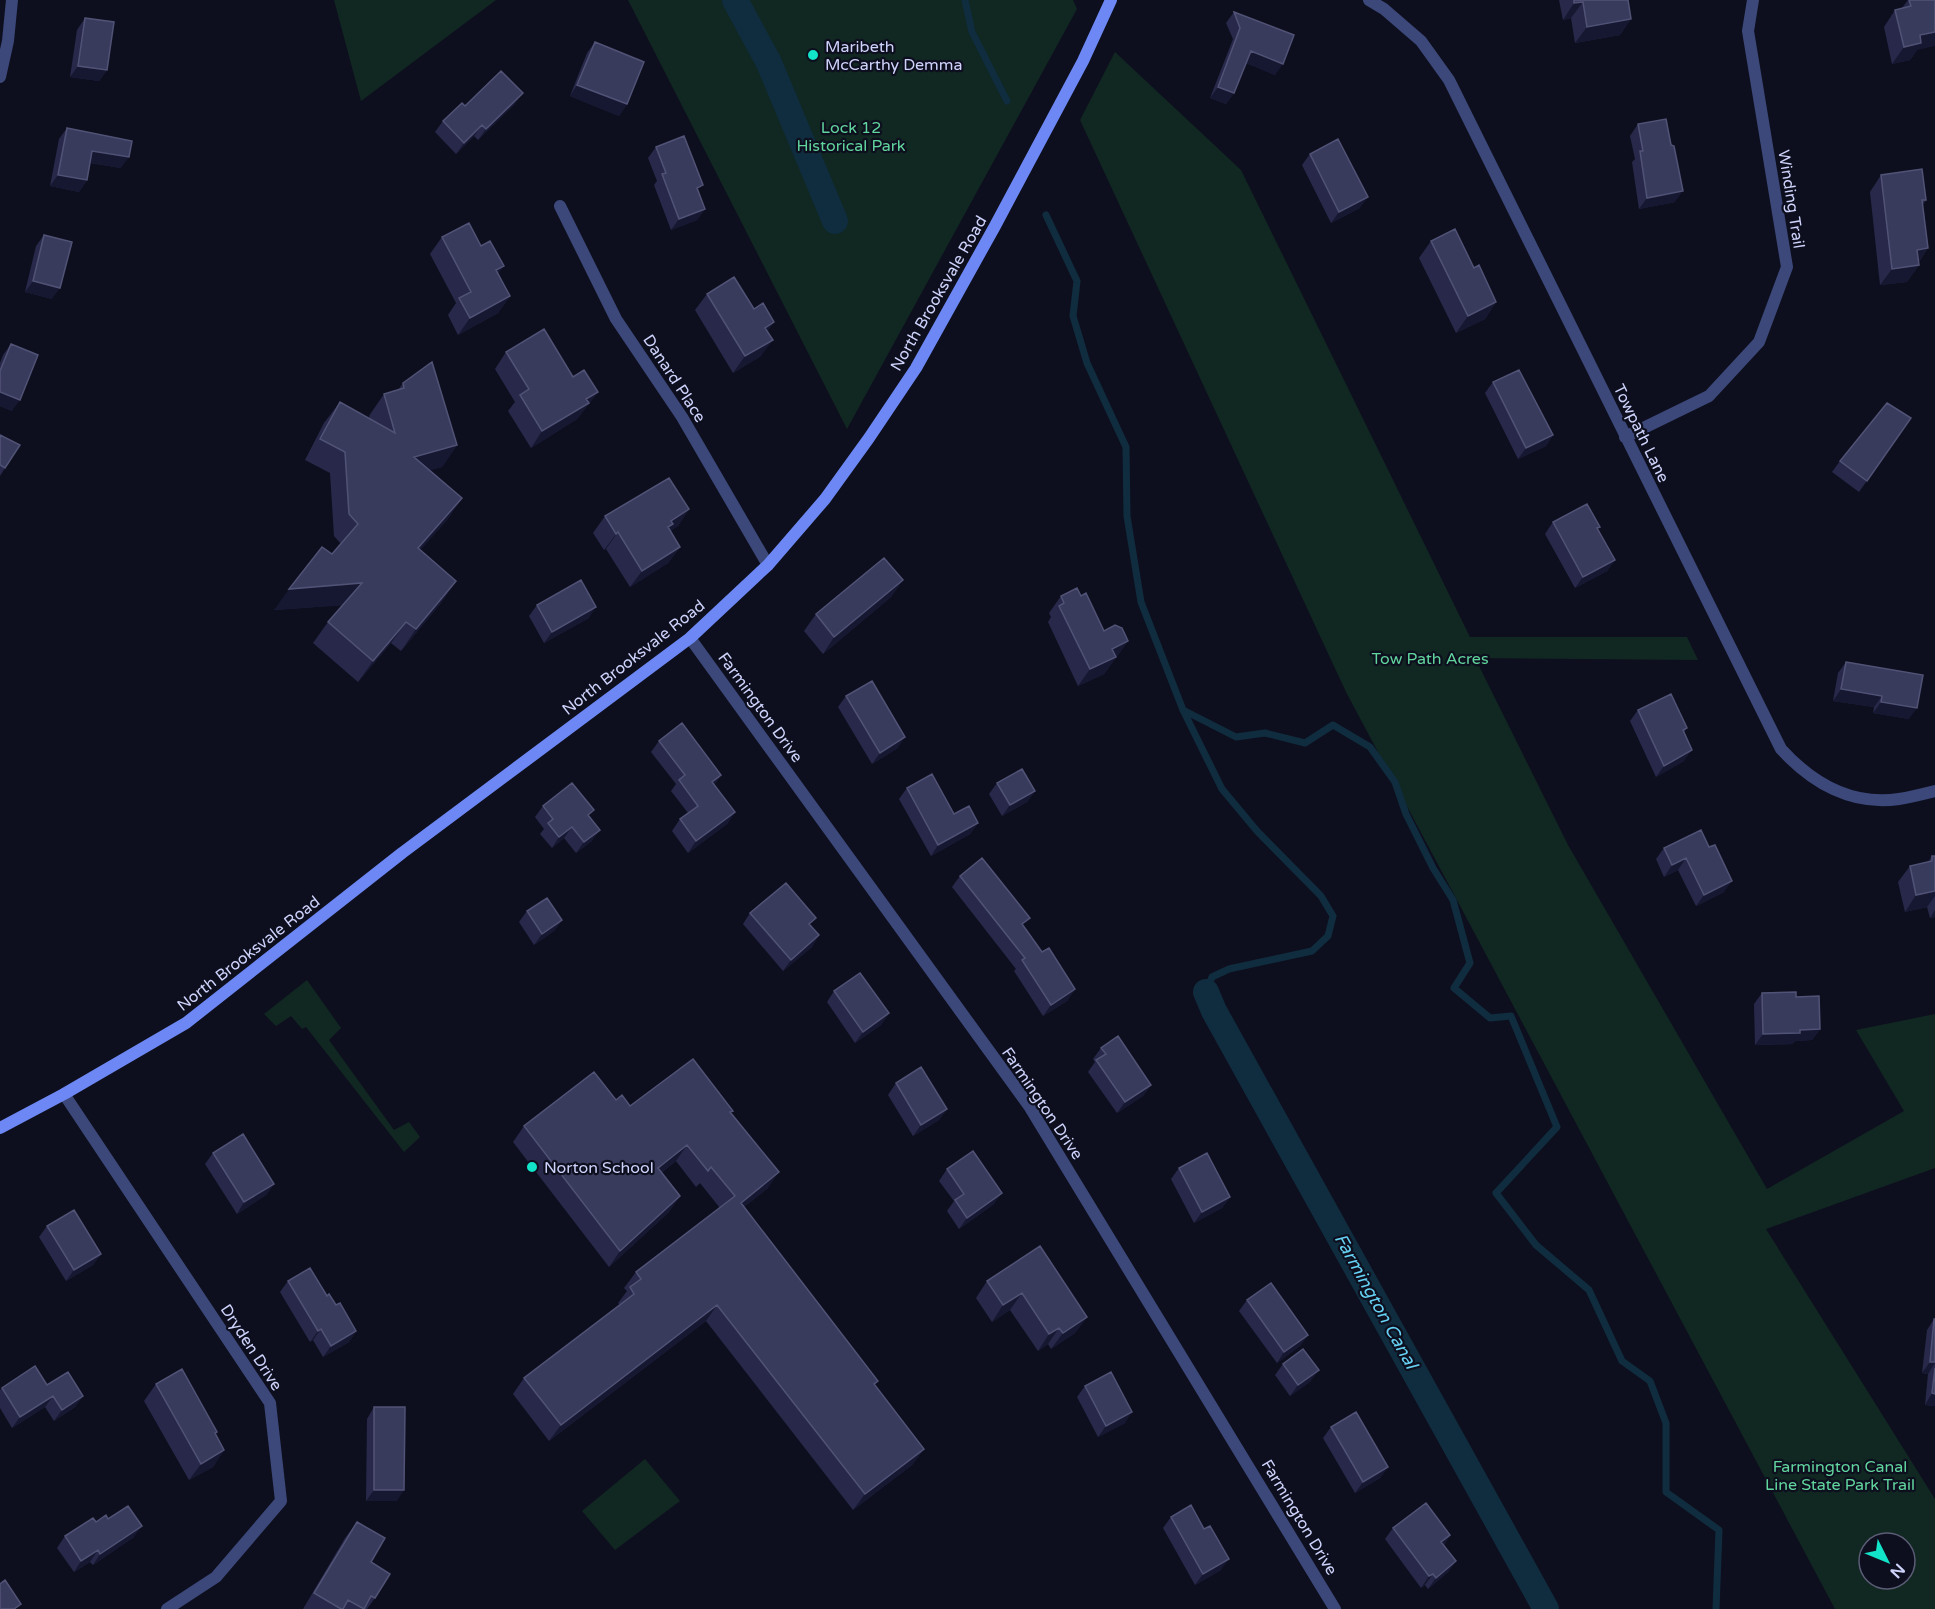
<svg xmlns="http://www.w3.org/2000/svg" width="1935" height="1609" font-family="'Varela Round',sans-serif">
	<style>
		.green { fill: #112722; fill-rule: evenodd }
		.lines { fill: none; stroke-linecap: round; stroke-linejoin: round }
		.stream { stroke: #102d3f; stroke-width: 7 }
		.canal { stroke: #102d3f; stroke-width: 26 }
		.minor { stroke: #3c4879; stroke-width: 12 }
		.secondary { stroke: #6d88f4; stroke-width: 12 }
		.wall { fill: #28294a }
		.shaded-wall { fill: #161731 }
		.building { fill: #393b5d; stroke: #515376; stroke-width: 1.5 }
		.poi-dot { fill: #12e4c9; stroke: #0e0f1e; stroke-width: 2 }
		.labels { text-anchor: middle; stroke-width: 4.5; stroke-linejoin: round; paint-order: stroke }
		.poi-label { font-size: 16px; fill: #ced3fb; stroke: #0e0f1e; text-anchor: start }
		.park-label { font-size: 16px; fill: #61d59e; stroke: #0e0f1e }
		.street-label { font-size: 16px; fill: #ced3fb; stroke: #0e0f1e }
		.water-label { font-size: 18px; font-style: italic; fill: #65d1f3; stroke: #0e0f1e }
	</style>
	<rect width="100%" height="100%" fill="#0e0f1e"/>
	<path class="green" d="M334,0H496L361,101Z
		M628,0H1073L1077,9L847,429Z
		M1115,52L1241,170L1470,637H1687L1698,660L1475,658L1568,845L1767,1189L1904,1111L1856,1030L1935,1014V1168L1766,1229L1935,1499V1609H1835L1346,692L1080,120ZM1869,1543H1905V1579H1869Z
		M307,980L341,1028L329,1040L394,1130L409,1122L420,1137L404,1152L306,1027L302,1029L291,1016L276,1026L264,1014Z
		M645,1459L680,1501L615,1550L582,1511Z"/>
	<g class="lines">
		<path class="stream" d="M965,0L972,32L1007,101
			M1046,215L1077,281L1073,316L1087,363L1126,447L1127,516L1141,602L1183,710L1222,789L1257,831L1321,896L1333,916L1328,936L1312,951L1229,969L1212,977L1206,992
			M1183,710L1236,737L1265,733L1305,743L1333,725L1370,747L1395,782L1406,814L1433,868L1453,900L1470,963L1454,988L1490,1018L1511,1016L1557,1127L1496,1193L1536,1245L1589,1290L1622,1361L1650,1381L1666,1423V1492L1719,1530L1716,1609"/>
		<path class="canal" d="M735,0L769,63L835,221
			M1206,992L1214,1011L1546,1609"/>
		<path class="minor" d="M1369,0L1384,9L1421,41L1449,80L1781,749C1812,783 1852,806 1899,799C1911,797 1923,794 1935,791
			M0,77L8,41L12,0
			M560,206L616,319L682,417L768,565
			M1625,437L1709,396L1759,342L1787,267L1748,31L1753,0
			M690,638L1029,1106L1335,1609
			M64,1094L270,1403L281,1501L216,1577L167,1609"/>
		<path class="secondary" d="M0,1128L64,1094L186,1023L402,853L690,638L768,565L825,499L869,438L916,368L995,226L1083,61L1111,0"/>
	</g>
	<path class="wall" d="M1559,0H1628L1631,19L1620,35L1575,43L1571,18L1563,20Z
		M1908,0H1935L1917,50L1910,60L1892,64L1884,27L1895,10L1902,8Z
		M1234,12L1275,75L1246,63L1234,93L1226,104L1210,98L1233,39L1226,23Z
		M85,18L107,70L99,81L70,77L77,30Z
		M595,42L627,104L619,116L570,96L587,53Z
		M515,104L478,140L474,136L456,154L435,132L443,121Z
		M1638,124L1675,202L1639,209L1632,162L1635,159L1630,136Z
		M67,128L121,168L90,163L87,180L79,192L50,186L59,139Z
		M656,147L698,192L705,209L697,220L671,230L654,185L657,181L648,158Z
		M1310,154L1360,208L1331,223L1302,165Z
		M1881,175L1926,200L1922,206L1928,248L1918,263L1919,265L1907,282L1880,285L1870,192Z
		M44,235L52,299L25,292L36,246Z
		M442,237L498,274L510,296L498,313L458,335L448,315L456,303L430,254Z
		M1431,241L1474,268L1496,302L1485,319L1456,333L1419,258Z
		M707,294L768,332L761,356L733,373L695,310Z
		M11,344L12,411L0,406V363L3,355Z
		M506,352L573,377L598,392L577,419L531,448L508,411L515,402L495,369Z
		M1493,382L1553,435L1546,446L1518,459L1485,393Z
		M403,383L457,445L442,467L430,470L462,498L447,520L420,550L456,581L441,603L401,651L391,643L358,682L313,643L328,622L343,605L274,610L332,554L341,544L334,536L330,473L305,460L324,423L340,402L370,419L369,416L384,394L398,390Z
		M1911,418L1859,492L1832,472L1840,461Z
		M0,435L5,468L0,476Z
		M689,509L678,526L670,531L680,547L668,563L630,587L606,549L604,550L593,533L605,516Z
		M1553,522L1600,527L1598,529L1615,560L1607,571L1575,588L1545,534Z
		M903,580L891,597L823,654L804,631L816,614Z
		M1061,596H1081L1104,631L1128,641L1104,674L1078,686L1048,622L1051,617L1049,613Z
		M537,605L589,618L544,643L529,616Z
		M1846,662L1909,719L1873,713L1874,707L1833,701L1838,673Z
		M846,696L898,748L872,764L838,707Z
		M1638,710L1687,728L1684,732V761L1656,777L1630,721Z
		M659,741L721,775L714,785L735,812L727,824L688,853L672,831L680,819L688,813L671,791L676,784L651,752Z
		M997,783L1035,791L1027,802L1002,816L989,794Z
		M907,788L954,814L978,823L970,834L931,856L899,799Z
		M543,806L589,816L592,841L576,853L564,838L552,848L540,834L544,829L535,817Z
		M1709,847L1724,892L1696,906L1678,870L1664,877L1656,859L1664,848Z
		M1932,856H1935V917L1930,918L1927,907L1905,912L1898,882L1910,866L1928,862Z
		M960,876L1024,926L1042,952L1075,989L1067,1001L1043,1016L1014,971L1016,969L952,887Z
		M527,911L562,920L554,931L534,945L519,922Z
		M750,913L811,925L819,935L812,947L783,971L743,924Z
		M834,991L889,1013L881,1025L855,1043L827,1002Z
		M1762,993L1796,997L1820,1029L1812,1040L1795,1041L1792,1044L1755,1045L1754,1004Z
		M1101,1048L1151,1085L1143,1096L1117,1113L1088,1072L1095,1062L1093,1059Z
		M896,1083L947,1109L939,1120L913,1136L888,1095Z
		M616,1100L630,1106L731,1113L768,1188L744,1207L878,1381L875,1385L924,1449L912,1465L853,1510L706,1321L549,1441L513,1394L524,1378L620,1305L618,1303L627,1291L624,1288L636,1272L720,1208L700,1183L696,1187L676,1161L661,1173L680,1196L668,1213L609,1267L513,1142L524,1126Z
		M213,1153L274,1184L266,1195L237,1214L205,1164Z
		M1179,1168L1230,1197L1222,1208L1194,1223L1171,1179Z
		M947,1169L994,1204L959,1229L947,1211L954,1201L939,1181Z
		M47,1226L101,1254L93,1265L66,1281L39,1237Z
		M288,1281L327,1296L336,1305L356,1331L349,1342L323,1357L313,1340L310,1342L280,1292Z
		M987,1281L1087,1317L1075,1333L1051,1349L1048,1344L1038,1351L1010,1310L992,1322L976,1298Z
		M1247,1300L1308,1335L1300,1346L1277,1363L1239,1311Z
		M1934,1319H1935V1406L1925,1405L1928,1374L1922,1373L1927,1330Z
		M1283,1364L1311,1381L1290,1396L1275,1375Z
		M156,1384L215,1434L224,1450L213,1467L189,1480L144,1401Z
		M47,1385L83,1396L75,1407L54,1421L45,1407L12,1428L0,1408V1390L2,1388Z
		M1085,1386L1125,1423L1098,1437L1077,1397Z
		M374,1407L397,1501H366L367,1419Z
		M1331,1427L1388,1467L1380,1478L1355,1493L1323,1438Z
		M1171,1517L1221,1570L1195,1585L1163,1528Z
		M108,1519L134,1537L93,1565L90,1562L74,1572L57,1548L65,1536L96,1522Z
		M357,1522L371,1562L375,1598L367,1609H303L345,1538Z
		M1393,1528L1450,1535L1444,1545L1456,1561L1448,1572L1428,1589L1425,1585L1421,1588L1385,1539Z"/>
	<path class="shaded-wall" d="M1583,2L1571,18L1563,20L1574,3Z
		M1631,19L1620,35L1575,43L1587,27Z
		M1935,32V46L1917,50L1910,60L1892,64L1904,47L1920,35Z
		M1251,51L1283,64L1275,75L1243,62Z
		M78,66L107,70L99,81L70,77Z
		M577,85L627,104L619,116L570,96Z
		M1218,87L1234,93L1226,104L1210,98Z
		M523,93L515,104L478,140L486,129Z
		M482,125L474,136L456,154L464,143Z
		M92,151L129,157L121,168L85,162Z
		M58,175L87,180L79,192L50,186Z
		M1683,191L1675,202L1639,209L1647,198Z
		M1368,197L1360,208L1331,223L1339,212Z
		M705,209L697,220L671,230L679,219Z
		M1928,248L1916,265H1919L1907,282L1880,285L1892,269L1917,250Z
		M504,266L492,283L496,270Z
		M33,281L60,288L52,299L25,292Z
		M510,296L498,313L458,335L470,318Z
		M1496,302L1485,319L1456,333L1468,316Z
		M774,322L763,339L765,328Z
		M773,340L761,356L733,373L745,356Z
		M0,392L20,400L12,411L0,406Z
		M598,392L577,419L531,448L542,431L586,399Z
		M1553,435L1546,446L1518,459L1526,448Z
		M457,445L442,467L399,479L414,457Z
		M462,498L447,520L403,570L418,548Z
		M689,509L678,526L667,533L656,544L671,521Z
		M618,532L606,549L604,550L616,534Z
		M680,547L668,563L630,587L642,571Z
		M1615,560L1607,571L1575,588L1583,577Z
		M903,580L891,597L823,654L834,637Z
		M456,581L441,603L401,651L416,629Z
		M362,583L347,605L274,610L289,589Z
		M596,607L589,618L544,643L552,632Z
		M406,622L391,643L358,682L373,661Z
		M1128,641L1104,674L1078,686L1090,669L1112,649Z
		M1841,689L1882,696L1874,707L1833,701Z
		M1881,702L1917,708L1909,719L1873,713Z
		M905,737L898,748L872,764L880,753Z
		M1692,750L1684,761L1656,777L1664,766Z
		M721,775L713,786L712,782Z
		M1035,791L1027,802L1002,816L1010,805Z
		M735,812L727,824L688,853L696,841Z
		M978,823L970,834L931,856L938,845Z
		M572,827L564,838L552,848L559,837Z
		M600,830L592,841L576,853L584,842Z
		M1686,858L1678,870L1664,877L1672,865Z
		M1732,881L1724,892L1696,906L1704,895Z
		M1935,891V896L1927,907L1905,912L1916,895Z
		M1935,910V917L1930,918Z
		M562,920L554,931L534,945L542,934Z
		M819,935L812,947L783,971L791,960Z
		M1075,989L1067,1001L1043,1016L1051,1005Z
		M889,1013L881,1025L855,1043L863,1032Z
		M1820,1029L1812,1040L1795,1041L1792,1044L1755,1045L1763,1034L1800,1030Z
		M1151,1085L1143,1096L1117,1113L1125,1102Z
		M947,1109L939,1120L913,1136L921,1125Z
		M687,1145L676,1161L646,1184L658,1168Z
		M779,1172L768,1188L729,1219L741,1203Z
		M274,1184L266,1195L237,1214L244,1202Z
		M1002,1193L994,1204L959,1229L967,1218Z
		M680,1196L668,1213L609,1267L620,1251Z
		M1230,1197L1222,1208L1194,1223L1202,1212Z
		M101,1254L93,1265L66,1281L74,1270Z
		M1022,1293L1010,1310L992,1322L1003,1305Z
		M717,1305L706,1321L549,1441L561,1425Z
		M1087,1317L1075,1333L1051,1349L1063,1333Z
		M1059,1328L1048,1344L1038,1351L1049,1334Z
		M321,1329L313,1340L310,1342L318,1331Z
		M356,1331L349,1342L323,1357L331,1346Z
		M1308,1335L1300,1346L1277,1363L1284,1352Z
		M1930,1362H1935V1363L1928,1374L1922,1373Z
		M1319,1370L1311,1381L1290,1396L1298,1385Z
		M1932,1393L1935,1394V1406L1925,1405Z
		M53,1396L45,1407L12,1428L20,1417Z
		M83,1396L75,1407L54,1421L62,1410Z
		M1132,1412L1125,1423L1098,1437L1106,1426Z
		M924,1449L912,1465L853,1510L865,1494Z
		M224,1450L213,1467L189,1480L201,1464Z
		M1388,1467L1380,1478L1355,1493L1363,1482Z
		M374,1490H404L397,1501H366Z
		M142,1526L134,1537L93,1565L100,1554Z
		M1450,1535L1443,1546L1441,1542Z
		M98,1550L90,1562L74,1572L81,1561Z
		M1229,1559L1221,1570L1195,1585L1203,1574Z
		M1456,1561L1448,1572L1428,1589L1436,1578Z
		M1433,1574L1425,1585L1421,1588L1429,1576Z"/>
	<path class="building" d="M1574,0H1628L1631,19L1587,27L1583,2L1574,3Z
		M1909,0H1935V32L1920,35L1921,43L1904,47L1895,10L1911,6Z
		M1234,12L1294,35L1283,64L1251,51L1234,93L1218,87L1240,28Z
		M85,18L114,22L107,70L78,66Z
		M595,42L644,62L627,104L577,85Z
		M501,71L523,93L486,129L482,125L464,143L443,121L462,103L465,106Z
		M1666,119L1671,145L1674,146L1683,191L1647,198L1640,151H1643L1638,124Z
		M67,128L132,141L129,157L92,151L87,180L58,175Z
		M684,136L703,185L697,188L705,209L679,219L662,174L666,173L656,147Z
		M1338,139L1368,197L1339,212L1310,154Z
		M1922,169L1926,200H1922L1928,248L1917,250L1919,265L1892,269L1881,175Z
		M469,223L481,246L490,241L504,266L496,270L510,296L470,318L459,298L471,292L442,237Z
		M1455,229L1474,268L1479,265L1496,302L1468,316L1431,241Z
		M44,235L72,242L60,288L33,281Z
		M734,277L754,309L763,303L774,322L765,328L773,340L745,356L707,294Z
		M544,329L573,377L584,370L598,392L586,399L589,403L542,431L520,395L529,389L506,352Z
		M11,344L38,355L20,400L0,392V371Z
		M432,362L457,445L414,457L462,498L418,548L456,581L416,629L406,622L373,661L328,622L362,583L289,589L322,547L332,554L358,524L349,514L345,452L320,439L340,402L395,433L384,394L404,388L403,383Z
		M1519,370L1553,435L1526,448L1493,382Z
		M1887,403L1911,418L1867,481L1840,461Z
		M0,435L20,445L5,468L0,465Z
		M669,478L689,509L671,521L673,524L668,527L680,547L642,571L618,532L616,534L605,516Z
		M1587,504L1600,527L1597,528L1615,560L1583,577L1553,522Z
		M884,558L903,580L834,637L816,614Z
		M581,580L596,607L552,632L537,605Z
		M1077,588L1081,596L1086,593L1104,631L1115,625L1122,628L1128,641L1112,649L1116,657L1090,669L1059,606L1064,603L1061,596Z
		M1846,662L1923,675L1917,708L1881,702L1882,696L1841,689Z
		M872,681L905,737L880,753L846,696Z
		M1671,694L1687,728L1683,730L1692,750L1664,766L1638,710Z
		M682,723L721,775L712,782L735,812L696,841L680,819L698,806L679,780L685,775L659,741Z
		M1022,769L1035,791L1010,805L997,783Z
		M932,774L954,814L969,806L978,823L938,845L907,788Z
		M572,783L594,810L588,815L600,830L584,842L572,827L559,837L548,823L553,819L543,806Z
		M1701,830L1709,847L1715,845L1732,881L1704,895L1686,858L1672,865L1664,848Z
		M1932,856H1935V891L1916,895L1910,866L1932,861Z
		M982,858L1030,918L1022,924L1042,952L1049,948L1075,989L1051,1005L1022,960L1025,958L960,876Z
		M786,883L816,918L809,924L819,935L791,960L750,913Z
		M547,898L562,920L542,934L527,911Z
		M860,973L889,1013L863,1032L834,991Z
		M1796,992V997L1819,996L1820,1029L1800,1030V1033L1763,1034L1762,993Z
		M1118,1036L1151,1085L1125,1102L1096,1060L1106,1054L1101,1048Z
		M693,1059L733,1111L730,1112L779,1172L741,1203L878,1381L874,1384L924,1449L865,1494L717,1305L561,1425L524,1378L634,1294L630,1287L641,1279L636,1272L735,1196L711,1167L708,1171L687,1145L658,1168L680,1196L620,1251L524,1126L594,1072L616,1100L622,1095L630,1106Z
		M921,1067L947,1109L921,1125L896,1083Z
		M243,1134L274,1184L244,1202L213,1153Z
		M973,1151L1002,1193L967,1218L955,1200L964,1194L947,1169Z
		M1207,1153L1230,1197L1202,1212L1179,1168Z
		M74,1210L101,1254L74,1270L47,1226Z
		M1040,1246L1087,1317L1063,1333L1059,1328L1049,1334L1022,1293L1003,1305L987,1281Z
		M310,1268L327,1296L329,1294L336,1305L340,1303L356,1331L331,1346L321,1329L318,1331L288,1281Z
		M1271,1283L1308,1335L1284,1352L1247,1300Z
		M1934,1319H1935V1362H1930Z
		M1303,1349L1319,1370L1298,1385L1283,1364Z
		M35,1366L47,1385L68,1372L83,1396L62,1410L53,1396L20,1417L2,1388Z
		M1935,1368V1394L1932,1393Z
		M182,1369L217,1432L215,1433L224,1450L201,1464L156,1384Z
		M1111,1372L1132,1412L1106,1426L1085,1386Z
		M374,1407H405L404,1490H374Z
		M1356,1412L1388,1467L1363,1482L1331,1427Z
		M1426,1503L1450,1535L1441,1542L1456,1561L1436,1578L1433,1574L1429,1576L1393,1528Z
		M1191,1505L1204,1529L1210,1526L1229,1559L1203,1574L1171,1517Z
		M128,1506L142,1526L100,1554L98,1550L81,1561L65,1536L93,1518L96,1522L106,1515L108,1519Z
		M357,1522L385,1538L371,1562L390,1574L375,1598L371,1596L364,1609L348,1600L343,1609H341L314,1593Z
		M5,1580L21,1604L14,1609H0V1584Z"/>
	<g class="poi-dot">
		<circle cx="813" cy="55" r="6"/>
		<circle cx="532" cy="1167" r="6"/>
	</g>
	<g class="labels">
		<g class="poi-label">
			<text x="825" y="52">Maribeth<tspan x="825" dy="18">McCarthy Demma</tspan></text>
			<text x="544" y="1173">Norton School</text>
		</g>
		<g class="park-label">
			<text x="851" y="133">Lock 12<tspan x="851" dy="18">Historical Park</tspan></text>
			<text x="1430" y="664">Tow Path Acres</text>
			<text x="1840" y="1472">Farmington Canal<tspan x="1840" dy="18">Line State Park Trail</tspan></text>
		</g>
		<g class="street-label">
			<text transform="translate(1792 199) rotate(81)" y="6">Winding Trail</text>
			<text transform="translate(938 293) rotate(-60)" y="6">North Brooksvale Road</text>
			<text transform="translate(675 378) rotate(57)" y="6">Danard Place</text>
			<text transform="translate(1642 433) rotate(64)" y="6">Towpath Lane</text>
			<text transform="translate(633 657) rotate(-38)" y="6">North Brooksvale Road</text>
			<text transform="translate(761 707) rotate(54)" y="6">Farmington Drive</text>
			<text transform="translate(248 953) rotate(-38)" y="6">North Brooksvale Road</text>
			<text transform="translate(1043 1103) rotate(56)" y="6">Farmington Drive</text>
			<text transform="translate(252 1347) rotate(57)" y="6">Dryden Drive</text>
			<text transform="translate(1300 1517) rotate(59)" y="6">Farmington Drive</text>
		</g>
		<g class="water-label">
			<text transform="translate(1376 1301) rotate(61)" y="6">Farmington Canal</text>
		</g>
	</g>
	<g transform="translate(1887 1561) rotate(133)"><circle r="28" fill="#0e0f1e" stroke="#5b5d76" stroke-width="1.5"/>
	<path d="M0-4.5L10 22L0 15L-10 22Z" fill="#12e4c9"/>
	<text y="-9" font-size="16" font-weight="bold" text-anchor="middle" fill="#ced3fb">N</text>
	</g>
</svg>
